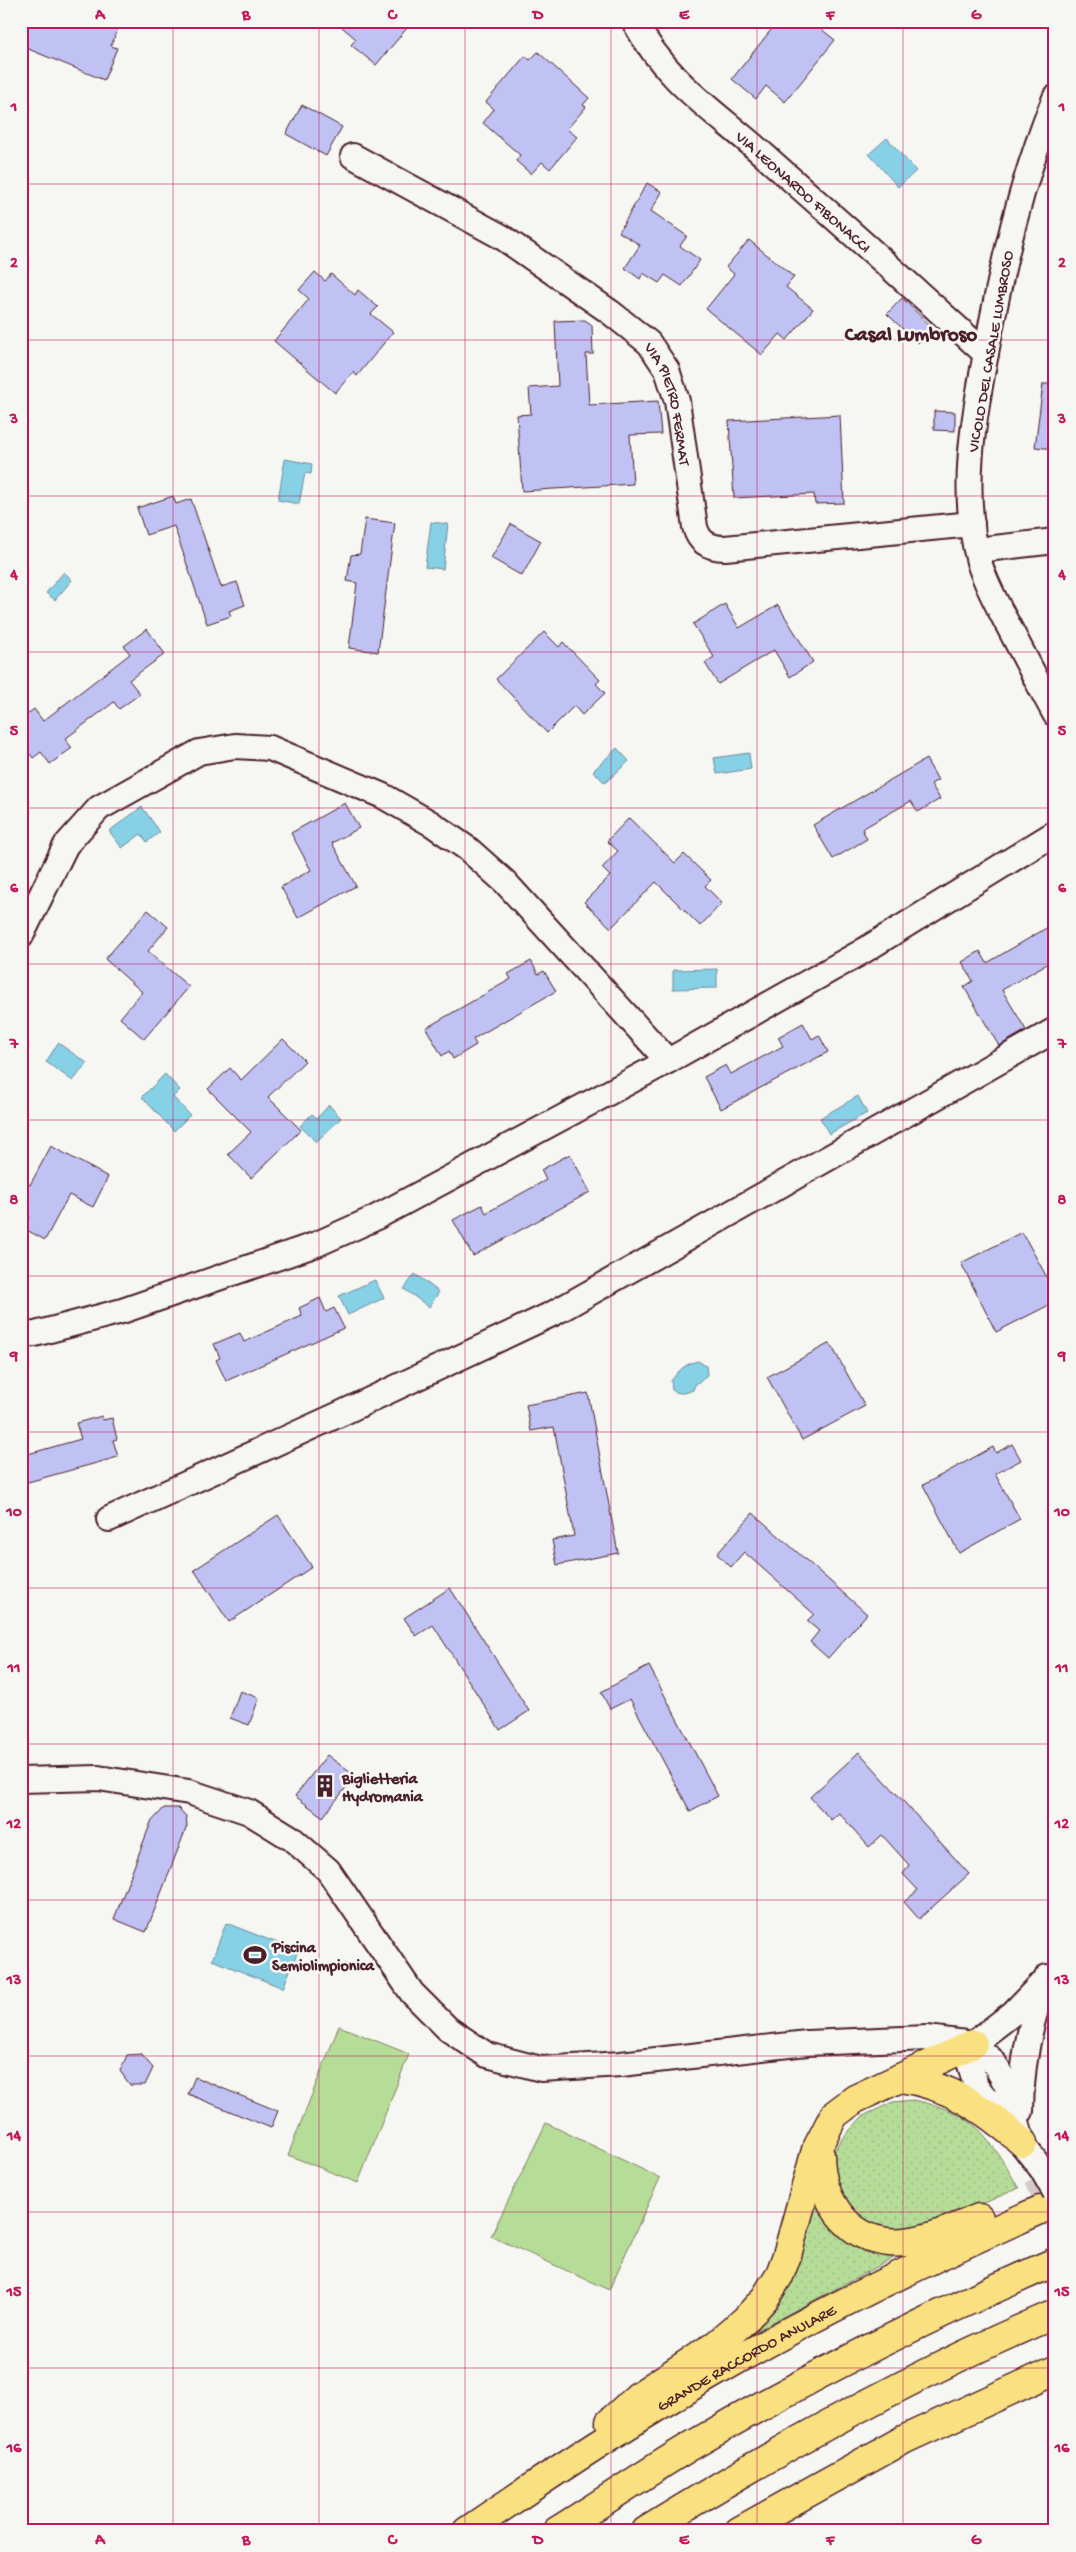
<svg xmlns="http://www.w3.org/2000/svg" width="1076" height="2552" font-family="'Gochi Hand',sans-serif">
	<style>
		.grass { fill: url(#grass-dots); stroke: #807e62 }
		.garden { fill: #b6dd98; stroke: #807e62 }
		.water { fill: #86d1e6; stroke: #6e8a9b }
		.building { fill: #c0c2f4; stroke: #4a1f2b }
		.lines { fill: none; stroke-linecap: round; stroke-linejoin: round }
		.highway-tunnel { stroke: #d4cbca; stroke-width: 28; stroke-dasharray: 28 14; stroke-linecap: butt }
		.minor-casing { stroke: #4a1f2b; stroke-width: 28 }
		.highway-casing { stroke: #4a1f2b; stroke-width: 31 }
		.minor { stroke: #f6f6f2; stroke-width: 24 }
		.highway { stroke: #f9e181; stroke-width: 28 }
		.minor-bridge-casing { stroke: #4a1f2b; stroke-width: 28; stroke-linecap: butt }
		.minor-bridge { stroke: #f6f6f2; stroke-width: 24 }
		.grid { fill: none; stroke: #c2185b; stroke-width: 1; stroke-opacity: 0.55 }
		.labels { text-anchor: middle; stroke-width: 5; stroke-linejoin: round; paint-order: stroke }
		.street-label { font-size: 16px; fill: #4a1f2b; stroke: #f6f6f2 }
		.poi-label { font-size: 16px; font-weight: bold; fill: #4a1f2b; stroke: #f6f6f2; text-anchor: start }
		.district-label { font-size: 21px; font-weight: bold; fill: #4a1f2b; stroke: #f6f6f2 }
		.neatline { fill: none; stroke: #c2185b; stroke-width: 2 }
		.grid-label { font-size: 16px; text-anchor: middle; font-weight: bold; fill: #c2185b }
	</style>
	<defs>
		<pattern id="grass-dots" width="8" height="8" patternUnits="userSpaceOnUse" patternTransform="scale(1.25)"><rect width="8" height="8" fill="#b6dd98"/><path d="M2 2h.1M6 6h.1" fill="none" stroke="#9ebd83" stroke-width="1.8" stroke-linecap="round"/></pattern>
	</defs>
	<rect width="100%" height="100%" fill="#f6f6f2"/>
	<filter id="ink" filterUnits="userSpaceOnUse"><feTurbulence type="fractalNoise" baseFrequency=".02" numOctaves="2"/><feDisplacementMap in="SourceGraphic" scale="10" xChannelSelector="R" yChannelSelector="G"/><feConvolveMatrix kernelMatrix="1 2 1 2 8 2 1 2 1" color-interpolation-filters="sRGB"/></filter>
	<g filter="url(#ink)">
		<path class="grass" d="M913,2100C979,2113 987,2136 1019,2188L922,2230L876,2229L840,2201L832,2164L835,2150L840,2141L863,2116L893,2102Z
			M816,2192L905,2252L756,2331L777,2306L796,2273Z"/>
		<path class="garden" d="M339,2026L409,2054L358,2183L288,2155Z
			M546,2123L660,2178L609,2290L491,2236Z"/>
		<path class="water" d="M887,138L916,171L898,187L869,154Z
			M285,459L312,464L311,474L305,473L299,504L278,500Z
			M431,522L448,524L443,569L425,567Z
			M64,572L72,580L55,600L46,593Z
			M617,748L629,761L605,783L593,771Z
			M749,753L751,769L717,774L714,758Z
			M142,807L160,832L147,842L141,834L122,848L109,831Z
			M717,969V988L673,989V970Z
			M58,1043L87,1063L73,1081L46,1062Z
			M165,1074L180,1090L173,1097L190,1115L174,1131L142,1097Z
			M858,1096L867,1113L829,1134L820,1118Z
			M329,1105L341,1118L316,1142L300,1126L312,1114L317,1118Z
			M415,1274L439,1292L429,1307L404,1289Z
			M375,1280L384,1298L348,1315L339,1296Z
			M698,1361L706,1366L707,1375L695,1385L693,1390C685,1393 680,1395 672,1390L671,1381C678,1371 686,1363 698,1361Z
			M226,1923L298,1951L283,1988L212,1960Z"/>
		<path class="building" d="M24,21H121L111,46L117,48L104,80L21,46V28Z
			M335,21H413L376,65L351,45L356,39Z
			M778,21H811L835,40L785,102L766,86L756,99L732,79Z
			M538,52L589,98L583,105L586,107L567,129L577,137L550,169L542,162L531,174L516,161L520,155L483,123L494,109L486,102L525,56L530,60Z
			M302,105L342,127L326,156L286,134Z
			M647,183L662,192L651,211L687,236L680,246L700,260L682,286L665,275L659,283L643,273L640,279L625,268L640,245L619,232Z
			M749,240L794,277L786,287L813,309L787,340L780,334L762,355L706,309L734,274L726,267Z
			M315,272L325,281L331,274L355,295L358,290L378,307L371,314L393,332L357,376L353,372L335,393L274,341L309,299L299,290Z
			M902,298L933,328L918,343L887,314Z
			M585,320L592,325L593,354H586L589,405L658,401L661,434L630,435L633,484L522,491L517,415L531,414L529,388L558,386L555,321Z
			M1043,384H1055V449L1035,447Z
			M934,411L955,412V431L934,430Z
			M840,415L844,503L815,504L814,494L734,498L729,421Z
			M173,496L176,504L191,499L221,587L237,582L245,605L229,611L231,616L207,624L174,526L146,535L137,508Z
			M365,519L395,523L378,652L349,648L357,583L347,581L351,555L360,554Z
			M511,524L541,541L522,576L491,558Z
			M725,604L739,628L778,605L813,662L790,677L774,650L718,684L705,663L714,657L693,624Z
			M147,629L165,654L129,680L140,694L119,709L114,702L65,739L72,748L50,764L41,752L33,758L21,743V719L34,709L43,721L130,654L124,646Z
			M544,632L559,647L563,642L600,680L596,684L605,693L582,715L574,706L547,733L496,679Z
			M926,759L938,780L931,784L940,799L918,812L911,801L862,829L867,839L833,859L813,825Z
			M345,803L359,828L332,843L356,886L298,918L281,887L311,870L291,833Z
			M629,818L675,863L684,854L711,880L705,886L722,903L700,926L656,882L611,928L584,902L610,876L602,868L618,851L607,841Z
			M148,910L168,927L148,951L189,987L144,1039L120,1018L142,992L105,959Z
			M1055,923V959L1002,990L1026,1030L999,1046L964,987L973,981L962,962L980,951L987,963Z
			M531,961L538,974L544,971L556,991L473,1039L476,1045L453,1059L449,1051L442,1056L426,1028L511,979L508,974Z
			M803,1023L812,1039L819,1035L828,1052L721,1109L704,1077L726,1065L731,1074L783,1046L778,1037Z
			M283,1039L305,1061L268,1097L301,1130L251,1178L228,1154L251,1132L208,1089L230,1068L241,1080Z
			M51,1146L108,1177L93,1207L69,1195L45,1240L23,1228L30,1216L21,1211V1181L30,1185Z
			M570,1154L590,1192L473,1256L453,1220L482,1205L486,1213L546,1180L541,1170Z
			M1022,1232L1055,1292V1302L996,1332L961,1263Z
			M320,1298L326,1312L334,1308L344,1328L226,1381L216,1360L220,1358L214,1344L240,1333L244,1342L302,1316L299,1308Z
			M830,1343L865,1406L802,1440L767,1377Z
			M588,1393L618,1553L557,1565L552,1540L574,1536L554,1427L531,1431L526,1405Z
			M102,1416L103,1420L112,1418L117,1439L113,1440L118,1457L21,1484V1456L81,1439L76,1423Z
			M1012,1444L1021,1460L995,1474L1020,1519L959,1553L923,1485L993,1447L996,1453Z
			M753,1513L867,1614L828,1658L810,1642L819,1631L807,1621L814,1614L744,1552L731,1567L717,1554Z
			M278,1515L312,1567L229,1622L194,1570Z
			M450,1588L529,1711L500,1730L433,1625L416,1636L404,1618Z
			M649,1666L718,1796L690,1811L630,1699L610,1709L601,1692Z
			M240,1691L259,1698L249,1725L230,1718Z
			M859,1752L969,1874L919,1919L904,1902L918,1890L903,1874L909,1865L882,1835L869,1847L839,1813L831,1820L810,1797Z
			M327,1755L355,1776L323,1817L295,1796Z
			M164,1808H178L186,1816L187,1826L146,1932L114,1919L151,1822Z
			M141,2054L153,2068L145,2085H130L120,2071L127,2055Z
			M195,2077L278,2111L271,2128L188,2094Z"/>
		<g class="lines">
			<path class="highway-tunnel" d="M1031,2196L1055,2186"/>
			<defs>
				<g id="minor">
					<path id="s1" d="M634,21C668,84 715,111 765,156C839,222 913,287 986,354"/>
					<path d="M1055,98C1021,181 1002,265 986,353C973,421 960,494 979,562C986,585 998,606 1009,627C1024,656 1039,685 1055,714"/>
					<path id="s2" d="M353,156L502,237L610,312L649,343L667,370L677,401L695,527C699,542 709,548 725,548L972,524"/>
					<path d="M977,550L1055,541"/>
					<path d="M21,936L66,845L99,808L199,752L235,746L270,748L383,796L432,824L468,849L505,882L668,1061"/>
					<path d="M21,1335L35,1334L122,1311L317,1244L373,1219L668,1061L860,953L1055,833"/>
					<path d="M109,1519L342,1413L554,1313L1055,1030"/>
					<path d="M21,1780L98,1778L189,1792L249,1812L291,1838L328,1870L412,1993L448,2029L487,2055L541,2069L621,2064L807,2043L927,2038L973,2044L993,2061L1006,2084L1023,2143"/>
					<path d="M973,2044L970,2065L976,2086L1041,2168"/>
					<path d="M973,2044L1013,2013L1039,1986"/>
					<path d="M1021,2111C1021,2064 1030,2021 1047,1977"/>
				</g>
				<g id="highway">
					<path d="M900,2078C950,2085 986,2110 1023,2143"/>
					<path d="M820,2155C821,2204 852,2247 905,2242C931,2239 955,2228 979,2218"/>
					<path d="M610,2422L637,2397L717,2344L745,2320L765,2298L780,2274L787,2255L816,2150L834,2115L855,2099L973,2044"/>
					<path id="s3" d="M467,2531C546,2477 626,2424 709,2376C815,2314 927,2260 1040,2210"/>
					<path d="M557,2531C602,2503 646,2473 691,2446C808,2377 930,2316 1055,2262"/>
					<path d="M646,2531C777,2450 913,2374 1055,2314"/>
					<path d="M739,2531L905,2439L1055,2370"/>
				</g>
			</defs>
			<use href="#minor" class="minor-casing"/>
			<use href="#highway" class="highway-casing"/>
			<use href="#minor" class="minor"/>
			<use href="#highway" class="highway"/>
			<defs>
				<path id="minor-bridge" d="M1041,2168L1055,2192"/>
			</defs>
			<use href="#minor-bridge" class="minor-bridge-casing"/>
			<use href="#minor-bridge" class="minor-bridge"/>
		</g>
	</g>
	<path class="grid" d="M173,21V2531M319,21V2531M465,21V2531M611,21V2531M757,21V2531M903,21V2531M21,184H1055M21,340H1055M21,496H1055M21,652H1055M21,808H1055M21,964H1055M21,1120H1055M21,1276H1055M21,1432H1055M21,1588H1055M21,1744H1055M21,1900H1055M21,2056H1055M21,2212H1055M21,2368H1055"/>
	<defs>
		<symbol id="building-bare" viewBox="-9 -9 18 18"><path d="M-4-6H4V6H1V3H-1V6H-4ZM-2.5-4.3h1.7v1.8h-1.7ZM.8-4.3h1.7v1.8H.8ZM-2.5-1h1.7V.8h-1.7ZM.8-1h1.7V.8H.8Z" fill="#4a1f2b" stroke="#f6f6f2" stroke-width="2.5" paint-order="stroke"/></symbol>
		<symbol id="stadium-bare" viewBox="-9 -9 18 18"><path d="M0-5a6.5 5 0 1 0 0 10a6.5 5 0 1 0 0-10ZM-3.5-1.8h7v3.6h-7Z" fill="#4a1f2b" stroke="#f6f6f2" stroke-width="2.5" paint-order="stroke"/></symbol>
	</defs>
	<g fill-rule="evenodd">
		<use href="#building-bare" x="309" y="1770" width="32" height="32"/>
		<use href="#stadium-bare" x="239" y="1939" width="32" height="32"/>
	</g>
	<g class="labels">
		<g class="street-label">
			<text dy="6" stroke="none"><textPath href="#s1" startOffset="242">VIA LEONARDO FIBONACCI</textPath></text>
			<text transform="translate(989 351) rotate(-80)" y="6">VICOLO DEL CASALE LUMBROSO</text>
			<text dy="6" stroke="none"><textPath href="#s2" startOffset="416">VIA PIETRO FERMAT</textPath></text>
			<text dy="6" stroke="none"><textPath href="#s3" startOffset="329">GRANDE RACCORDO ANULARE</textPath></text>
		</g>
		<g class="poi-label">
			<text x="342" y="1783">Biglietteria<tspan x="342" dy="18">Hydromania</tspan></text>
			<text x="272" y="1952">Piscina<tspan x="272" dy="18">Semiolimpionica</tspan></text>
		</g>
		<g class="district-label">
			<text x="911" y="340">Casal Lumbroso</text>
		</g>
	</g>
	<rect width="1076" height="2552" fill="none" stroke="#f6f6f2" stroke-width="55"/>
	<rect x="28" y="28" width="1020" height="2496" class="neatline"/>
	<g class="grid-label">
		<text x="100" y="19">A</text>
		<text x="246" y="19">B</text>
		<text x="392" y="19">C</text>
		<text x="538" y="19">D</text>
		<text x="684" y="19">E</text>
		<text x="830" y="19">F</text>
		<text x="976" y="19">G</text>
		<text x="14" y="111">1</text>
		<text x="1062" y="111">1</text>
		<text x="14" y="267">2</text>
		<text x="1062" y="267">2</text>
		<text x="14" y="423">3</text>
		<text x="1062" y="423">3</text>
		<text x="14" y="579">4</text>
		<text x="1062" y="579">4</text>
		<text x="14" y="735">5</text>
		<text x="1062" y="735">5</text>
		<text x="14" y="892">6</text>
		<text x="1062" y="892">6</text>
		<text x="14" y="1048">7</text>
		<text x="1062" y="1048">7</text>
		<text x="14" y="1204">8</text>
		<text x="1062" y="1204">8</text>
		<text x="14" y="1360">9</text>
		<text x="1062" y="1360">9</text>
		<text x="14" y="1516">10</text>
		<text x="1062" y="1516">10</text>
		<text x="14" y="1672">11</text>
		<text x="1062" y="1672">11</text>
		<text x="14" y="1828">12</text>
		<text x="1062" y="1828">12</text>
		<text x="14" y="1984">13</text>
		<text x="1062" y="1984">13</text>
		<text x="14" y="2140">14</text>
		<text x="1062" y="2140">14</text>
		<text x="14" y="2296">15</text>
		<text x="1062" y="2296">15</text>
		<text x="14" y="2452">16</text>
		<text x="1062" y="2452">16</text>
		<text x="100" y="2544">A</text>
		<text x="246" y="2544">B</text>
		<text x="392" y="2544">C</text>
		<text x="538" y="2544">D</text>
		<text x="684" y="2544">E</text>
		<text x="830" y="2544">F</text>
		<text x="976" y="2544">G</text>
	</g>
</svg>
